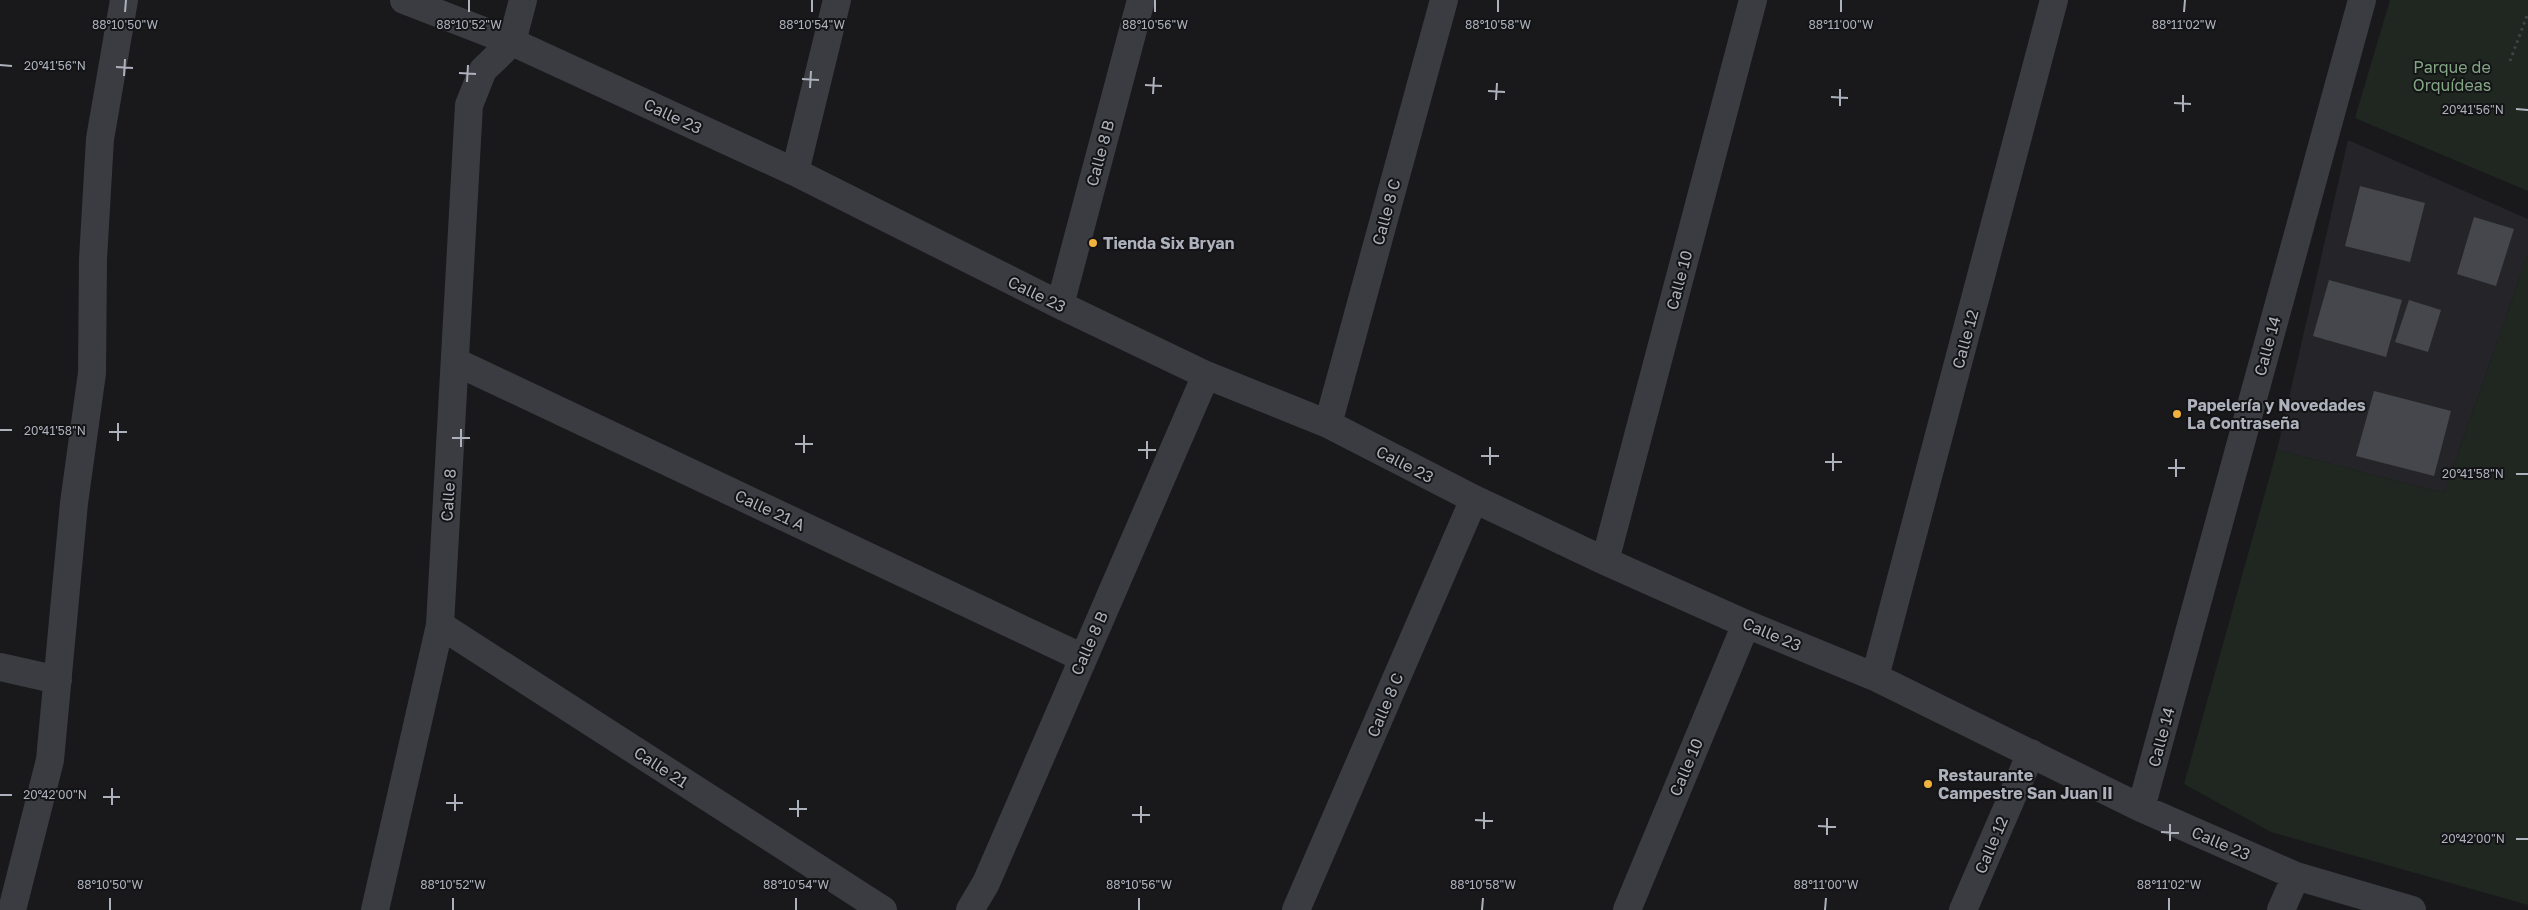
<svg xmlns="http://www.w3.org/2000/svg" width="2528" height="910" font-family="'Golos Text',sans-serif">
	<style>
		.built { fill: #252529 }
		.green { fill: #1f2720 }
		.building { fill: #46474c }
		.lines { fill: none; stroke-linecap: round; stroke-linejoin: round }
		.path { stroke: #404348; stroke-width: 3; stroke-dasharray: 2.5 4; stroke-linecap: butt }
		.street { stroke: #3a3c41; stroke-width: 28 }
		.ticks { fill: none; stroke: #acb1bb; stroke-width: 2 }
		.poi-dot { fill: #f1b13c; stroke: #141417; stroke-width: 2 }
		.labels { text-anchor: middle; stroke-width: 4; stroke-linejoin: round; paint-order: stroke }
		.park-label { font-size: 16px; fill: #83a685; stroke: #141417 }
		.street-label { font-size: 16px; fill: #acb1bb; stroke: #141417 }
		.poi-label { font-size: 16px; font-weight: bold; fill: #acb1bb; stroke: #141417; text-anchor: start }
		.ticks-label { font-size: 12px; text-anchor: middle; fill: #acb1bb; stroke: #141417; stroke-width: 4; stroke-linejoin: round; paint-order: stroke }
	</style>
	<rect width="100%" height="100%" fill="#19191c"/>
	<path class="built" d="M2348,140L2528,219V254L2444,493L2277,450Z"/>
	<path class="green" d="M2390,0H2528V191L2355,118Z
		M2528,254V905L2271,832L2184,784L2277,450L2444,493Z"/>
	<path class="building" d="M2360,186L2425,203L2410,262L2345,246Z
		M2474,217L2514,229L2496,286L2457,274Z
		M2329,280L2402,300L2386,357L2313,336Z
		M2409,300L2441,310L2428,352L2395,342Z
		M2374,391L2451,411L2434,476L2356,456Z"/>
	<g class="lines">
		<path class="path" d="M2510,61L2528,13"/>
		<path class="street" d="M404,0L512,42L795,172L1060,305L1206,375L1328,424L1474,499L1605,561L1746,624L1875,677L2141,808L2296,876L2412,910
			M795,172L837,0
			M1060,305L1141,0
			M456,362L1083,658
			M1328,424L1444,0
			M1605,561L1753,0
			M440,625L883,910
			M0,667L58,680
			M1875,677L2054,0
			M2141,808L2362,0
			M12,910L50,760L74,503L92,373L93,259L100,139L124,0
			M375,910L440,625L469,105L483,70L512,42L523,0
			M970,910L986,883L1206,375
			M1296,910L1474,499
			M1627,910L1746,624
			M1963,910L2031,753
			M2281,910L2296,876"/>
	</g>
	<path class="ticks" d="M125,12L126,0M469,12V0M812,12V0M1155,12V0M1498,12V0M1841,12V0M2184,12L2185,0M0,65L12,66M116,67L133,68M459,73L476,74M124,76L125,59M802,79L819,80M467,82L468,65M1145,85L1162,86M810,88L811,71M1488,91L1505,92M1153,94L1154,77M1831,97L1848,98M1496,100L1497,83M2174,103L2191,104M1840,106V89M2516,109L2528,110M2183,112V95M0,430H12M109,432H127M452,438H470M118,441V423M795,444H813M461,447V429M1138,450H1156M804,453V435M1481,456H1499M1147,459V441M1825,462H1842M1490,465V447M2168,468H2185M1833,471V453M2516,474H2528M2176,477V459M0,795H12M103,797H120M446,803H463M112,805V788M789,809H807M455,811V794M1132,815H1150M798,817V800M1475,820L1493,821M1141,823V806M1818,826L1836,827M1484,829V812M2161,832L2179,833M1827,835V818M2516,839H2528M2170,841V824M110,910V898M453,910V898M796,910V898M1139,910V898M1482,910L1483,898M1825,910L1826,898M2169,910V898"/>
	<g class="poi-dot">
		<circle cx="1093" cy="243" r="5"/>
		<circle cx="2177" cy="414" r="5"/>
		<circle cx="1928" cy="784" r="5"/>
	</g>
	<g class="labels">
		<g class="park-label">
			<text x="2452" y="73">Parque de<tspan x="2452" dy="18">Orquídeas</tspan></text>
		</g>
		<g class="street-label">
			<text transform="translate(673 116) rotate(25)" y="6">Calle 23</text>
			<text transform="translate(1100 153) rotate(-75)" y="6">Calle 8 B</text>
			<text transform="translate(1386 212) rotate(-75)" y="6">Calle 8 C</text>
			<text transform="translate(1679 280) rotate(-75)" y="6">Calle 10</text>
			<text transform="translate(1037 294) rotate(26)" y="6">Calle 23</text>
			<text transform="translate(1965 339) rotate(-75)" y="6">Calle 12</text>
			<text transform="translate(2267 346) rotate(-75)" y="6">Calle 14</text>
			<text transform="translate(1405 464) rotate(27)" y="6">Calle 23</text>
			<text transform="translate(448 495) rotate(-86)" y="6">Calle 8</text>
			<text transform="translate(770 510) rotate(25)" y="6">Calle 21 A</text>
			<text transform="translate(1772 634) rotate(23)" y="6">Calle 23</text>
			<text transform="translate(1089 643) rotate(-66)" y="6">Calle 8 B</text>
			<text transform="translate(1385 705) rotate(-67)" y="6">Calle 8 C</text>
			<text transform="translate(2161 737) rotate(-75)" y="6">Calle 14</text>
			<text transform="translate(661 767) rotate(33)" y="6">Calle 21</text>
			<text transform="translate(1686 767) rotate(-67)" y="6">Calle 10</text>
			<text transform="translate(2221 843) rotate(23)" y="6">Calle 23</text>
			<text transform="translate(1991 845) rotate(-67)" y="6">Calle 12</text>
		</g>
		<g class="poi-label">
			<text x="1103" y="249">Tienda Six Bryan</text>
			<text x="2187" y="411">Papelería y Novedades<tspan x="2187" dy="18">La Contraseña</tspan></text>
			<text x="1938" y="781">Restaurante<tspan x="1938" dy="18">Campestre San Juan II</tspan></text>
		</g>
	</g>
	<g class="ticks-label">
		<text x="125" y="29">88°10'50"W</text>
		<text x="469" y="29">88°10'52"W</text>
		<text x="812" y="29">88°10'54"W</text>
		<text x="1155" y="29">88°10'56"W</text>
		<text x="1498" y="29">88°10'58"W</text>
		<text x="1841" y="29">88°11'00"W</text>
		<text x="2184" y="29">88°11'02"W</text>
		<text x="55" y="70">20°41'56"N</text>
		<text x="2473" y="114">20°41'56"N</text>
		<text x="55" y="435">20°41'58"N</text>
		<text x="2473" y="478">20°41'58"N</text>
		<text x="55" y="799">20°42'00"N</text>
		<text x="2473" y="843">20°42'00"N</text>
		<text x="110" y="889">88°10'50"W</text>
		<text x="453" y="889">88°10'52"W</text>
		<text x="796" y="889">88°10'54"W</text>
		<text x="1139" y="889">88°10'56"W</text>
		<text x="1483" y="889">88°10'58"W</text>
		<text x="1826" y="889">88°11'00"W</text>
		<text x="2169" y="889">88°11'02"W</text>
	</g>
</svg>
